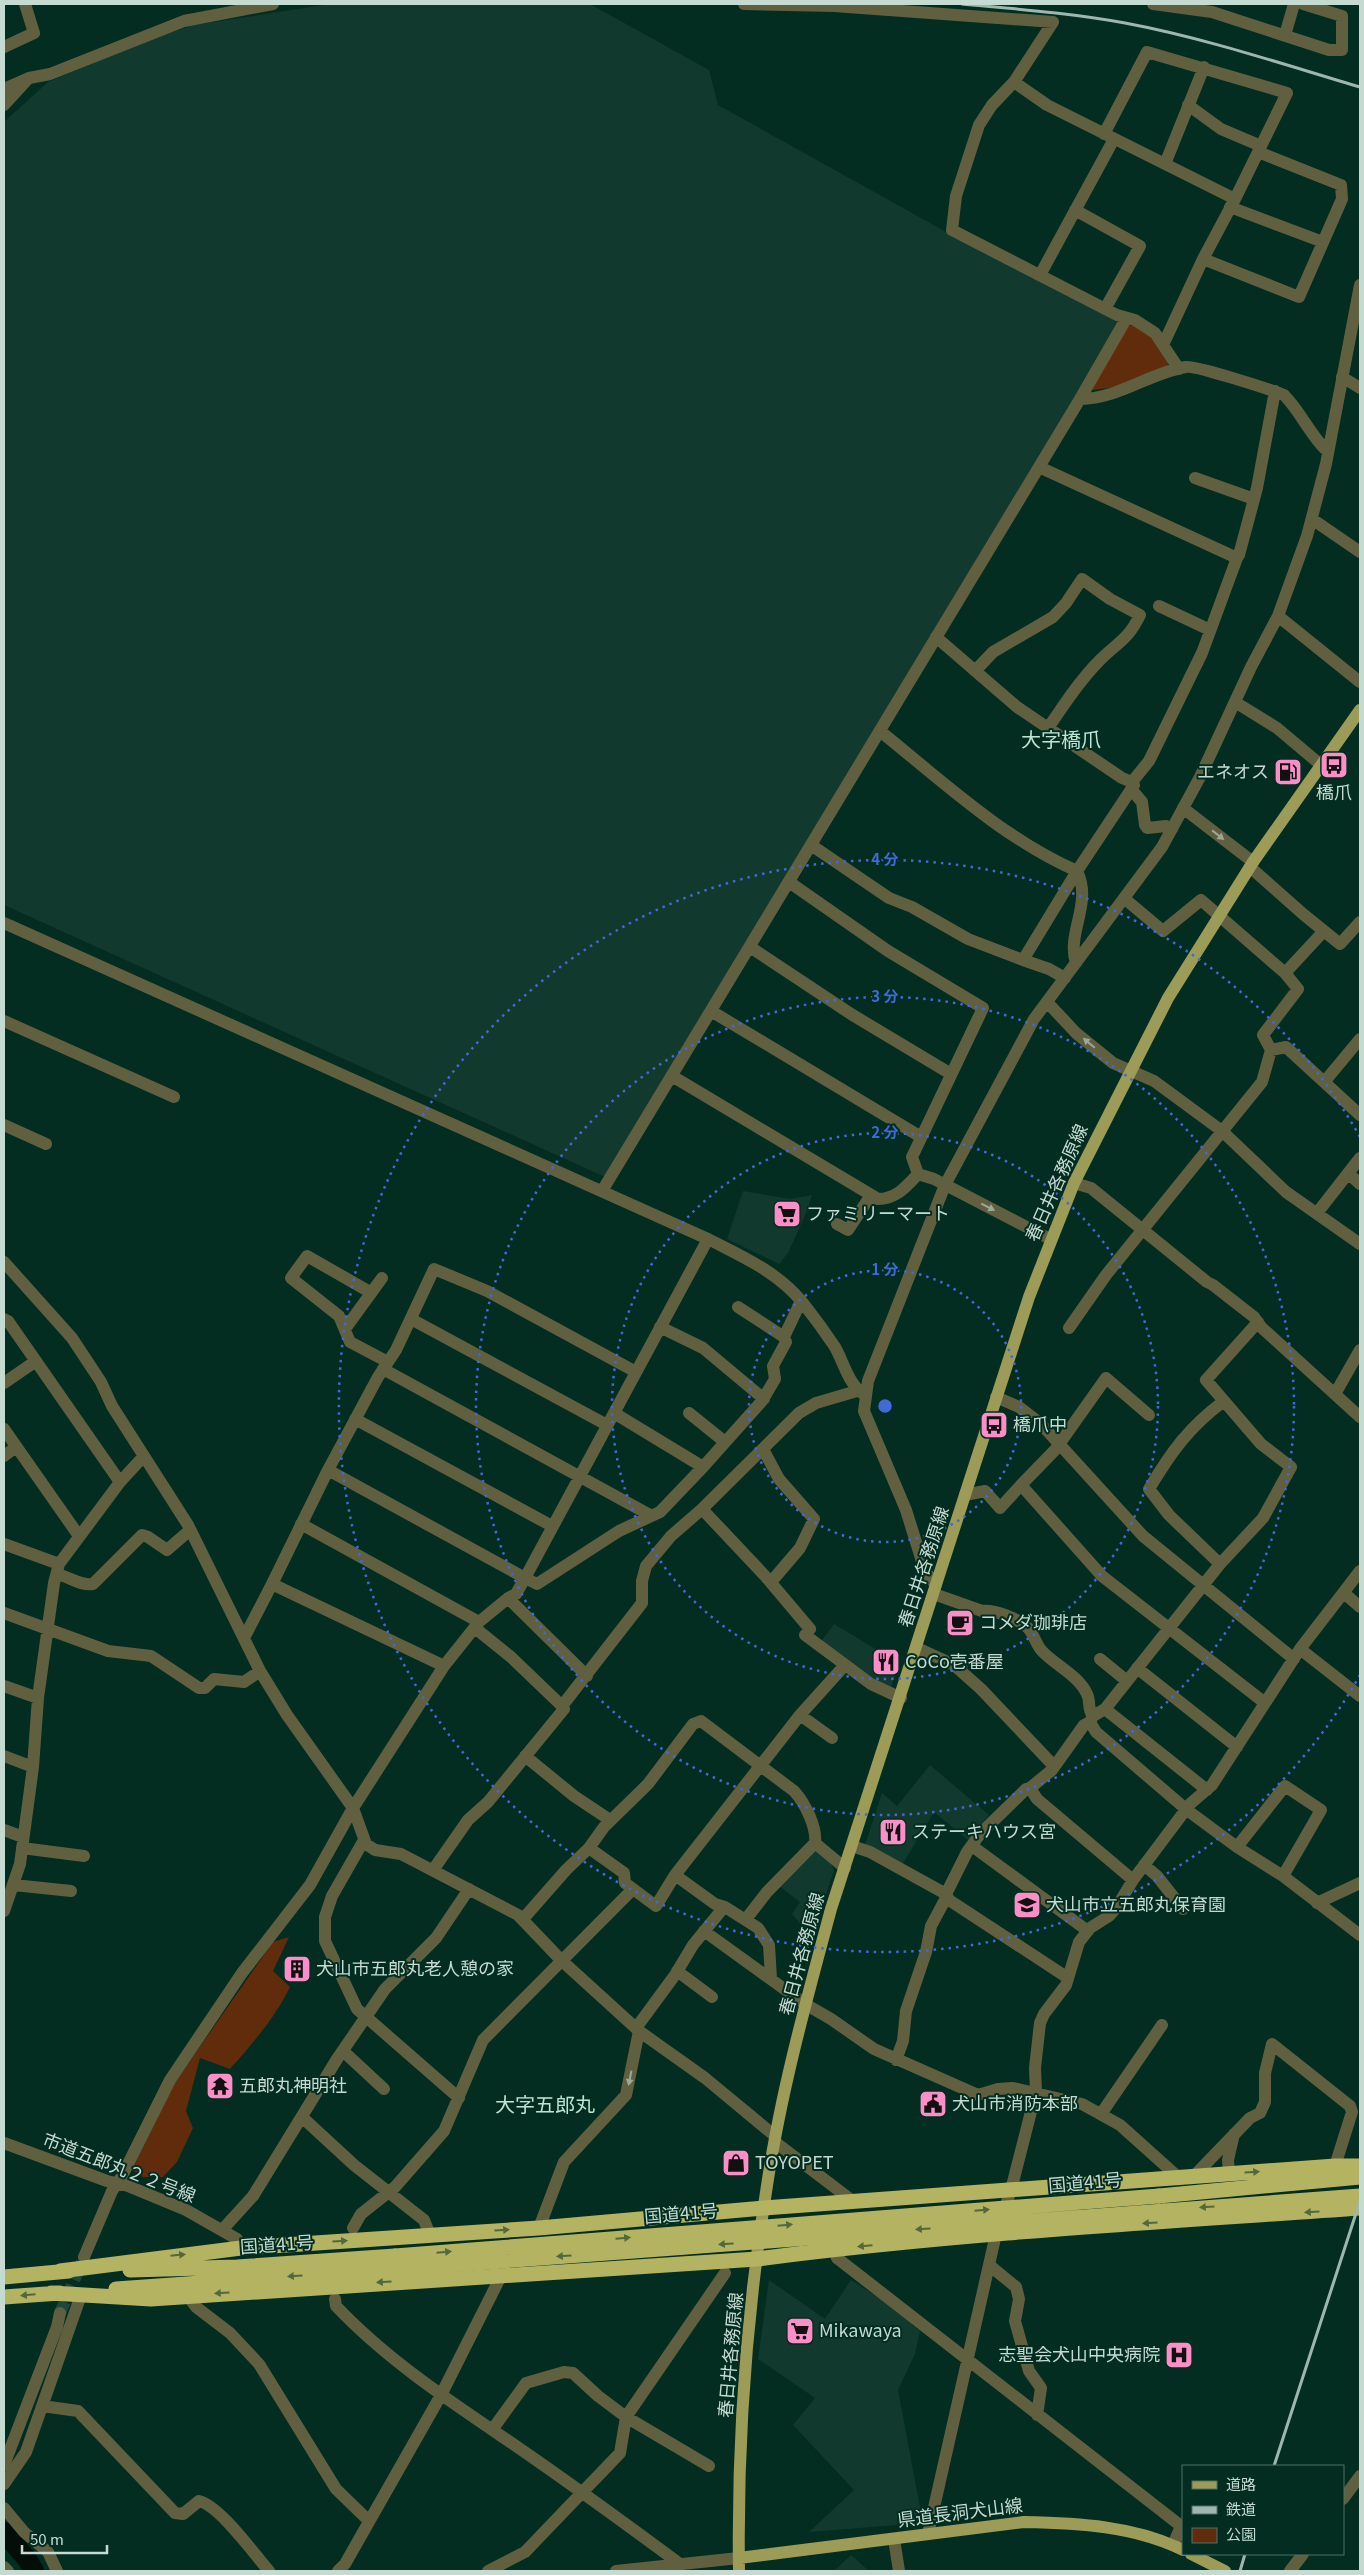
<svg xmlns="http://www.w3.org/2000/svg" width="1364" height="2575" font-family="Georgia,'Noto Sans JP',serif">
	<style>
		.built { fill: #12392d }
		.green { fill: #602c0c }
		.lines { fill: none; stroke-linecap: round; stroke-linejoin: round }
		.river { stroke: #030e09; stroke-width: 20 }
		.minor-tunnel { stroke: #1f473b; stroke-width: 12; stroke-dasharray: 12 6; stroke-linecap: butt }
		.minor { stroke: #606041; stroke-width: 12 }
		.major { stroke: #9c9b58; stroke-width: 12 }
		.highway { stroke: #b3b361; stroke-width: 15 }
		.rail { stroke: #9eb7ae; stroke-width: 3 }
		.highway-bridge { stroke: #b3b361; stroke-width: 15 }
		.oneway { fill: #9da997 }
		.oneway2 { fill: #52693d }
		.ring { fill: none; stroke: #3f6ad7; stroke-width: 2.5; stroke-dasharray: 2.5 5 }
		.labels { text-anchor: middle; stroke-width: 4; stroke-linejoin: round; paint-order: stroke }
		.poi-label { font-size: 18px; fill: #c5dad1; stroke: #022d20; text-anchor: start }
		.street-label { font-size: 18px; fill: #c5dad1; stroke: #022d20 }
		.quarter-label { font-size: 20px; fill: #bae6d4; stroke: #022d20 }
		.centre { fill: #3f6ad7; stroke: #022d20; stroke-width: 2.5 }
		.ring-label { font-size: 15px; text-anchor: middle; font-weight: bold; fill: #3f6ad7; stroke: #022d20; stroke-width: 4; stroke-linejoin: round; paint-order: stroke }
	</style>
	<rect width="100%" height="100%" fill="#022d20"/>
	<path class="built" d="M330,4H590L709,70L718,105L948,233L1121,322L605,1177L4,905V122L48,82L145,41L194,25Z
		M743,1191L790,1199L812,1195L807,1211L788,1253L779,1264L727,1239Z
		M834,1624L899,1663L890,1690L820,1643Z
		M930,1765L989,1815L968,1840L934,1812L902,1865L865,1845L882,1793L897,1806Z
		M815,1849L830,1861L834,1870L812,1938L792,1914L800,1902L779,1886Z
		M769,2280L825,2319L851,2280L884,2301L920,2331L915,2354L898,2390L923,2523L809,2532L854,2490L793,2425L815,2398L758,2359Z
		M851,2555L869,2571H834Z"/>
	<path class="green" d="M1136,325L1152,336L1169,362L1167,366L1116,387L1093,390L1090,388L1125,326Z
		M289,1937L273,1971L290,1987C275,2018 252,2044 230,2069L200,2058L186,2111L193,2128L177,2162L163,2177H143L132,2170L174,2084L273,1942Z"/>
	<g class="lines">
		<path class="river" d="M4,2532L27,2559L34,2571"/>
		<path class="minor-tunnel" d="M60,2313L82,2262"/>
		<path class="minor" d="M744,4L834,6L1053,22L1014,82L992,105L979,125L956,196L952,230L1117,315L1135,320L1155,333L1179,369
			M1153,4L1212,12L1329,50H1342V16L1303,4
			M1285,35L1294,4
			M4,47L34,33L25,4
			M1014,82L1047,105L1235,199L1203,259L1163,345
			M4,89L29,78L50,74L184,21L273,4
			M4,105L27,80
			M1188,105L1221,129L1261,146
			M1104,134L1147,52L1287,93L1235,199
			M1165,164L1204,67
			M1230,207L1323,242
			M1075,210L1140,246L1105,309
			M1203,259L1299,297L1342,199L1341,185L1258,152
			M1040,275L1114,139
			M1342,377L1360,388
			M1080,399L1126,319
			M1039,467L1237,558L1202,653L1149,761L1132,782
			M1195,478L1254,499
			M1312,519L1360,552
			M1237,558L1239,555L1257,488L1275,391
			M1159,606L1210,630
			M1278,616L1360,682
			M936,637L1017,707L1122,778L1132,782L1134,785L1077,871C1093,904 1066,933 1076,963
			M975,671L993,652L1053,617L1066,603L1082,579L1110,599L1140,615C1128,640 1118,642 1100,660C1080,680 1064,705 1048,728
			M1235,702L1277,728L1321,765
			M880,731C942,781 1004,839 1077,871L1023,960L1049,969L1065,978
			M1131,789L1142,802L1145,825L1147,828L1166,826L1172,829
			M1183,808L1253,862
			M811,845L889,898L912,907L968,939L1023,960
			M1250,867L1303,914L1340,944L1360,922
			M789,882L888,951L983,1008L912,1157L918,1174
			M4,923L708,1239C743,1257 778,1272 803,1303C814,1317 825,1332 835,1347C844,1363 849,1386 865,1395
			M750,947L851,1014L951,1074
			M1285,973L1323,932
			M1047,1002L1076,1033L1113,1063L1154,1081L1222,1131L1286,1192L1360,1244
			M711,1011L921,1137
			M4,1021L174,1097
			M1271,1050L1286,1047L1360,1115
			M672,1076L878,1199C896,1199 906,1187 918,1174
			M1325,1081L1360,1039
			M4,1125L46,1144
			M1348,1173L1360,1184
			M918,1174L934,1179L1050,1239
			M1074,1183L1091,1188L1207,1282L1213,1285L1254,1317L1261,1327L1360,1417
			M602,1191L1080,399C1118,399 1149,373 1186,367C1195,365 1272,390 1284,395C1301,412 1310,435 1327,451
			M1317,1213L1360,1158
			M837,1224L848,1230L871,1195
			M4,1262L72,1338L101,1382L112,1406L188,1525L260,1671L287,1715L353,1808L366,1844L375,1850L401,1854L518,1915L561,1960L639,2031L705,2078L775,2136
			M370,1292L307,1256L291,1278L339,1316L350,1342L388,1362
			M738,1307L784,1337
			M4,1319L8,1321L120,1482L59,1564L54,1583L38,1698L33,1767L20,1864L4,1911
			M411,1319L607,1425
			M660,1327L703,1348L764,1399
			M1069,1328L1106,1275L1262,1082L1271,1050L1263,1035L1298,989L1285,973L1201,900L1163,931L1125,899
			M345,1329L382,1278
			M383,1369L650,1515
			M4,1383L36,1361
			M1335,1394L1360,1350
			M996,1397L1019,1407L1041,1424L1143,1536L1294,1659
			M1224,1401L1261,1444L1291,1467L1263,1518L1220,1564L1105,1709L1093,1716L1090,1722L1096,1732L1187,1810L1237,1847L1283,1876L1360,1935
			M689,1413L725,1442
			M1149,1415L1106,1378L1055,1450L1021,1485L1102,1576L1265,1703
			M355,1419L552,1526
			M4,1429L79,1536
			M763,1449L779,1479L814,1519L800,1548L771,1582
			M4,1456L16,1447
			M703,1467L762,1401L775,1379L773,1366L786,1342L784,1337L801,1301
			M328,1470L525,1578L708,1239
			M120,1482L143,1457
			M965,1495L985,1491L1000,1508L1021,1485
			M702,1509L766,1577L810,1629L805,1635L871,1684L901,1698
			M301,1524L479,1622
			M4,1544L59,1564
			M1220,1564L1169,1515L1149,1489C1171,1452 1189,1427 1224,1401L1206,1380L1258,1322
			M57,1574C70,1577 80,1586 93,1584L142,1535L148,1537L167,1550L190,1530
			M936,1585L925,1571L906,1510L864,1411L868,1381L945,1185L1034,1019L1162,847L1200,777L1251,667L1278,616L1307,536L1326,464L1360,285
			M1344,1593L1360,1607
			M934,1594L982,1611C994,1609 1019,1619 1028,1628C1034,1634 1036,1645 1042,1651C1056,1666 1078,1675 1087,1694C1091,1702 1087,1709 1093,1716
			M508,1598L587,1676
			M4,1613L108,1651L151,1656L199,1688H205L214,1679L244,1682L260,1671
			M475,1628L511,1657L562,1706
			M244,1638L272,1584
			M917,1648L954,1665L981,1689L1053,1765
			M1300,1649L1360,1696
			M1100,1659L1127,1681
			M444,1666L272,1584L328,1470L378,1377L396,1350L434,1269L487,1291L636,1372
			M1137,1668L1237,1747
			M4,1686L38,1698
			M1105,1709L1207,1790
			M800,1715L832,1738
			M1090,1722L1084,1725L1052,1770L1030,1788L1037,1799L1133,1880
			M4,1756L33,1767
			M525,1756L574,1796L610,1820
			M4,1830L23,1837
			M364,1840L332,1896L325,1917V1941L357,2009L459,2098
			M852,1846L870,1852L946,1894L967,1852L980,1834L1026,1789L1030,1788
			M972,1846L1088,1931
			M1237,1847L1285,1786L1321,1810L1283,1876
			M22,1848L84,1856
			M589,1848L624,1873L625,1883L656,1906L675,1875L800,1715L845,1665
			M1144,1865L1157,1876L1183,1909
			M433,1870L468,1820L488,1802L564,1709L562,1706L642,1603V1581L646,1566L671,1536L702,1509L799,1413L816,1403L857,1391
			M675,1875L715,1904L725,1907L758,1928L769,1945L771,1979
			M14,1885L71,1891
			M946,1894L949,1900L1068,1978
			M1317,1903L1360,1883
			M523,1919L566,1870L589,1848L604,1827L648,1784L693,1724L701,1721L794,1791C805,1803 817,1827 815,1843L845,1868
			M746,1919L767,1892L815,1843
			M704,1931L805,2004L831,2019L874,2049L978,2095L998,2089L1013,2088L1082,2104L1120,2125L1178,2177
			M677,1971L712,1997
			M636,2028L675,1975L693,1945L724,1907
			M343,2051L384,2089
			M896,2060L903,2041L906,2011L926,1952L931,1926L947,1896
			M1101,2114L1162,2025
			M303,2118L354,2165L424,2220L430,2235
			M775,2142L854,2202
			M4,2143L107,2181L128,2186L186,2210L237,2239L241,2248
			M1229,2173L1228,2160L1234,2134
			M1194,2176L1250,2118L1260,2113L1265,2102V2073L1272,2044L1350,2106L1352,2112L1335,2166
			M353,2228L361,2214L395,2187L444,2131L483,2040L633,1889
			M539,2228L564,2162L626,2095L639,2031
			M223,2229L253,2196L337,2059L385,1989L436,1938L469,1889
			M834,2249L837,2258L1181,2526L1173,2545
			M84,2257L112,2191L122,2176L170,2080L242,1973L310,1885L353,1808L444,1666L479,1622L508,1598L516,1594L525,1578L537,1584L619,1531L660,1512L703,1467L614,1413
			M989,2265L1016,2287L1019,2299L1015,2321L1029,2371L1041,2388L1037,2415
			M188,2296L196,2307L230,2333L259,2364L336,2489L369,2521
			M335,2299L336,2306C388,2361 454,2404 516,2446C571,2484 626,2524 680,2564
			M42,2406L78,2411L175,2513L183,2514L199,2501C220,2506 254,2554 269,2571
			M492,2430L526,2383L564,2372L573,2373L598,2396L626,2417L709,2466
			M4,2465L57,2327L60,2313
			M4,2484L26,2452L81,2295
			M1343,2499L1360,2476
			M4,2508L24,2532L48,2552L57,2571
			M928,2534L996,2234L1011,2190L1036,2092L1035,2068L1040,2023L1044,2014L1066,1985L1079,1942L1090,1928L1109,1916L1116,1908L1133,1880L1190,1804L1212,1785L1300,1649L1360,1571
			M894,2539L899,2571
			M4,2567L8,2571
			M338,2571L345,2564L441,2395L502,2274
			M488,2571L525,2552L620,2453L626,2417L725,2273
			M616,2571L739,2558
			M1290,2571L1303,2554"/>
		<path class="major" d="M1191,2554L1225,2571
			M739,2558L1024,2522C1077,2523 1135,2526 1183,2550
			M739,2571C737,2441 747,2308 768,2179C782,2088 807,1998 831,1909L1029,1297L1074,1183L1168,998L1253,862L1360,710"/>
		<path class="highway" d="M1159,2196L1360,2177
			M1164,2211L1360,2196
			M130,2270L237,2267L395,2256
			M60,2271L241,2248L539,2228L764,2208L1335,2166H1360
			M4,2277L69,2271
			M116,2289L396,2269
			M51,2293L151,2299L757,2259C957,2233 1159,2222 1360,2208
			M4,2297L60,2293"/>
		<path class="rail" d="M962,4C1016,9 1071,13 1125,23C1205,38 1282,64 1360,87
			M1274,2466L1360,2201
			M1240,2571L1245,2554"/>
		<path class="highway-bridge" d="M395,2256L1159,2196
			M396,2269L1164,2211"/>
	</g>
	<defs><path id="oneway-solid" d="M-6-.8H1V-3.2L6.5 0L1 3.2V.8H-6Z" transform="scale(1.25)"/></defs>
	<g class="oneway">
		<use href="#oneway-solid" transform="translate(1218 835) rotate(38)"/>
		<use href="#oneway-solid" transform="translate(1089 1043) rotate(-140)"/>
		<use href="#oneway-solid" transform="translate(988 1207) rotate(27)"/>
		<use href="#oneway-solid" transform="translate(630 2078) rotate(101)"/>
	</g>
	<g class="oneway2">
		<use href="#oneway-solid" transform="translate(1252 2172) rotate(-4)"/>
		<use href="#oneway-solid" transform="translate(1207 2207) rotate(176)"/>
		<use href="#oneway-solid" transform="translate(982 2210) rotate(-5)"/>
		<use href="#oneway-solid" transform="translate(1312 2212) rotate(176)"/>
		<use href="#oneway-solid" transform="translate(1150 2223) rotate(176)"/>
		<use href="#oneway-solid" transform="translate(785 2225) rotate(-5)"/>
		<use href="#oneway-solid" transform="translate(923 2229) rotate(176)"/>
		<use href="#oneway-solid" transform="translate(502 2230) rotate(-4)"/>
		<use href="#oneway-solid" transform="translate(623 2238) rotate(-5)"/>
		<use href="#oneway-solid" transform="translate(340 2241) rotate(-4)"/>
		<use href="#oneway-solid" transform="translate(726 2244) rotate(176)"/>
		<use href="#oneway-solid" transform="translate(865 2246) rotate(175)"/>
		<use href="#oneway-solid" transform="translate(444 2252) rotate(-5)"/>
		<use href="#oneway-solid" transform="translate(178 2255) rotate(-6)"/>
		<use href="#oneway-solid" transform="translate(564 2256) rotate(176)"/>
		<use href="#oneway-solid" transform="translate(295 2276) rotate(176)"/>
		<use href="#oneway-solid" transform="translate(384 2282) rotate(176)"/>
		<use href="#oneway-solid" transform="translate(222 2293) rotate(176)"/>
		<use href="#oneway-solid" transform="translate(28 2295) rotate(175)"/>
	</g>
	<g class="ring">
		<circle cx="885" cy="1406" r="136"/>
		<circle cx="885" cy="1406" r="273"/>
		<circle cx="885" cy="1406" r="409"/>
		<path d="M1360 1675A546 546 0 1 1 1360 1137"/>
	</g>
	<defs>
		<symbol id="bus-square" viewBox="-11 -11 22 22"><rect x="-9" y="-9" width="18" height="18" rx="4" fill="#fa8fc7" stroke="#022d20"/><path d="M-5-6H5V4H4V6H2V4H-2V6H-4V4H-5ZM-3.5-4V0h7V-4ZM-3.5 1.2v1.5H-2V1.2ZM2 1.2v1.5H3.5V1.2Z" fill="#111"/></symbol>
		<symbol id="fuel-square" viewBox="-11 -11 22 22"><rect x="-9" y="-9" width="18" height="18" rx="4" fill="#fa8fc7" stroke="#022d20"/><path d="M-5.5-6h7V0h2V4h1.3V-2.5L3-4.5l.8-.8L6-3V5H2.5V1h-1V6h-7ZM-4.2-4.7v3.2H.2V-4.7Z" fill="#111"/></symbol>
		<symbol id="supermarket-square" viewBox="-11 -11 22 22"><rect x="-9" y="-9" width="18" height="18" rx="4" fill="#fa8fc7" stroke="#022d20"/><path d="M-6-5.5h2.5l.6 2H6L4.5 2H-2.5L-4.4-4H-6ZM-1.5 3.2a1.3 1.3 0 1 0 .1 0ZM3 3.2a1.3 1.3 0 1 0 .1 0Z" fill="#111"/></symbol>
		<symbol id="cafe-square" viewBox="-11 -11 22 22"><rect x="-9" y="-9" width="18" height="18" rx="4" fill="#fa8fc7" stroke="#022d20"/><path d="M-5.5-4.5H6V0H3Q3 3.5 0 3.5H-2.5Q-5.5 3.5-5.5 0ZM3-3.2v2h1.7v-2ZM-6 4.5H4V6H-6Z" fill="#111"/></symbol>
		<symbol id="restaurant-square" viewBox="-11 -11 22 22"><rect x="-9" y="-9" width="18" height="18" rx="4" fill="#fa8fc7" stroke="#022d20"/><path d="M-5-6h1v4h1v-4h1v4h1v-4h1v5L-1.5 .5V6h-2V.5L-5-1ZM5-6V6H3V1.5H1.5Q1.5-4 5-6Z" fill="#111"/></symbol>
		<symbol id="school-square" viewBox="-11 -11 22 22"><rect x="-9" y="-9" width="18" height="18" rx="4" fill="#fa8fc7" stroke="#022d20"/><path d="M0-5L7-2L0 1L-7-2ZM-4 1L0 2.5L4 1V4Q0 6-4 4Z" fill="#111"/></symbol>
		<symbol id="building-square" viewBox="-11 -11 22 22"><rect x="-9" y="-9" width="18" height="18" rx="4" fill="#fa8fc7" stroke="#022d20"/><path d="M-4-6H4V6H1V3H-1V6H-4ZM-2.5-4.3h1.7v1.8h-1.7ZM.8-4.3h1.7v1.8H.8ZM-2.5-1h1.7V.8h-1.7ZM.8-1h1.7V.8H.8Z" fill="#111"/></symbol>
		<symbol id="temple-square" viewBox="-11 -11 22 22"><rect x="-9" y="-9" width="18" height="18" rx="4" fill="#fa8fc7" stroke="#022d20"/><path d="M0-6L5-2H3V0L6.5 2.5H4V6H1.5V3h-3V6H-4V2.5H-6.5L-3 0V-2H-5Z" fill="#111"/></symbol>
		<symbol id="civic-square" viewBox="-11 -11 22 22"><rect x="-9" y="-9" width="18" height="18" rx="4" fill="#fa8fc7" stroke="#022d20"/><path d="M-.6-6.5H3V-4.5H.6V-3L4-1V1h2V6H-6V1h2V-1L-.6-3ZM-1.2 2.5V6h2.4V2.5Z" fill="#111"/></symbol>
		<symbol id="shop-square" viewBox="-11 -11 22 22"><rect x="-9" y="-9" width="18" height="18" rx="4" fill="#fa8fc7" stroke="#022d20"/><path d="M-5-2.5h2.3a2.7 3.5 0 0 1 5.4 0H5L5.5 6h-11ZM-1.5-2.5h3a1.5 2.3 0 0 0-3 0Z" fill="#111"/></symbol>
		<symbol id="hospital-square" viewBox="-11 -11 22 22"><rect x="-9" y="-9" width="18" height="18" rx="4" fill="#fa8fc7" stroke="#022d20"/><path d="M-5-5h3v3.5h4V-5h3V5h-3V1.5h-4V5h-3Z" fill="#111"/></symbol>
	</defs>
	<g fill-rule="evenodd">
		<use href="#bus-square" x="1318" y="749" width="32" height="32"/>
		<use href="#fuel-square" x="1272" y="756" width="32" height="32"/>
		<use href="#supermarket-square" x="771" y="1198" width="32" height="32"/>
		<use href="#bus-square" x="978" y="1409" width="32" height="32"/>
		<use href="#cafe-square" x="944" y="1607" width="32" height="32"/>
		<use href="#restaurant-square" x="870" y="1646" width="32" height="32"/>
		<use href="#restaurant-square" x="877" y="1816" width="32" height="32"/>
		<use href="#school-square" x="1011" y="1889" width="32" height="32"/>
		<use href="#building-square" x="281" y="1953" width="32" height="32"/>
		<use href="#temple-square" x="204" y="2070" width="32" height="32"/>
		<use href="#civic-square" x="917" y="2088" width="32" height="32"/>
		<use href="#shop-square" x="720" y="2147" width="32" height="32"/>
		<use href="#supermarket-square" x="784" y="2315" width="32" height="32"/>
		<use href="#hospital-square" x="1163" y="2339" width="32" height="32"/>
	</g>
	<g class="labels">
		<g class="poi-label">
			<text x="1269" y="778" text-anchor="end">エネオス</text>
			<text x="1334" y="799" text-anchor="middle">橋爪</text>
			<text x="806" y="1220">ファミリーマート</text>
			<text x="1013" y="1431">橋爪中</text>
			<text x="979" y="1629">コメダ珈琲店</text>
			<text x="905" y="1668">CoCo壱番屋</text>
			<text x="912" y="1838">ステーキハウス宮</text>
			<text x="1046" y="1911">犬山市立五郎丸保育園</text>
			<text x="316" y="1975">犬山市五郎丸老人憩の家</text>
			<text x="239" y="2092">五郎丸神明社</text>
			<text x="952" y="2110">犬山市消防本部</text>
			<text x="755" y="2169">TOYOPET</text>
			<text x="819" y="2337">Mikawaya</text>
			<text x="1160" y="2361" text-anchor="end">志聖会犬山中央病院</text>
		</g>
		<g class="street-label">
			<text transform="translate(1057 1183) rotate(-66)" y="6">春日井各務原線</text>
			<text transform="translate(924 1567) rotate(-72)" y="6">春日井各務原線</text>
			<text transform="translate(802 1954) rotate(-75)" y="6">春日井各務原線</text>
			<text transform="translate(119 2168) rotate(21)" y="6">市道五郎丸２２号線</text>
			<text transform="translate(1085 2183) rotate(-5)" y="6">国道41号</text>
			<text transform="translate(681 2214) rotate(-5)" y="6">国道41号</text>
			<text transform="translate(277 2245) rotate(-4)" y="6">国道41号</text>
			<text transform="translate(731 2355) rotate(-85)" y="6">春日井各務原線</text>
			<text transform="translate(960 2513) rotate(-7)" y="6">県道長洞犬山線</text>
		</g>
		<g class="quarter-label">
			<text x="1061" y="747">大字橋爪</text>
			<text x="545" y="2112">大字五郎丸</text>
		</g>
	</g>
	<circle cx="885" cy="1406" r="8" class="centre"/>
	<g class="ring-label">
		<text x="885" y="865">4 分</text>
		<text x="885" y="1002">3 分</text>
		<text x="885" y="1138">2 分</text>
		<text x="885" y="1275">1 分</text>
	</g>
	<rect width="1364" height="2575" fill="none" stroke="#c5dad1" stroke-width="10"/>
	<rect x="1182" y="2465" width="162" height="90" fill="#022d20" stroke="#507267"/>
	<rect x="1192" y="2481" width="25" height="8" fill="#9c9b58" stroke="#507267"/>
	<text x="1226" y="2490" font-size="15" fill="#c5dad1">道路</text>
	<rect x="1192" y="2506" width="25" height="8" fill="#9eb7ae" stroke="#507267"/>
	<text x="1226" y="2515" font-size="15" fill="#c5dad1">鉄道</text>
	<rect x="1192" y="2528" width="25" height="15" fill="#602c0c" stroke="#507267"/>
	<text x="1226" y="2540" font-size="15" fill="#c5dad1">公園</text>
	<path d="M22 2545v8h85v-8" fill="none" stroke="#c5dad1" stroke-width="2.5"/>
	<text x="30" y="2545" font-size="15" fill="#c5dad1" stroke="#022d20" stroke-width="4" paint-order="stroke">50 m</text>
</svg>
